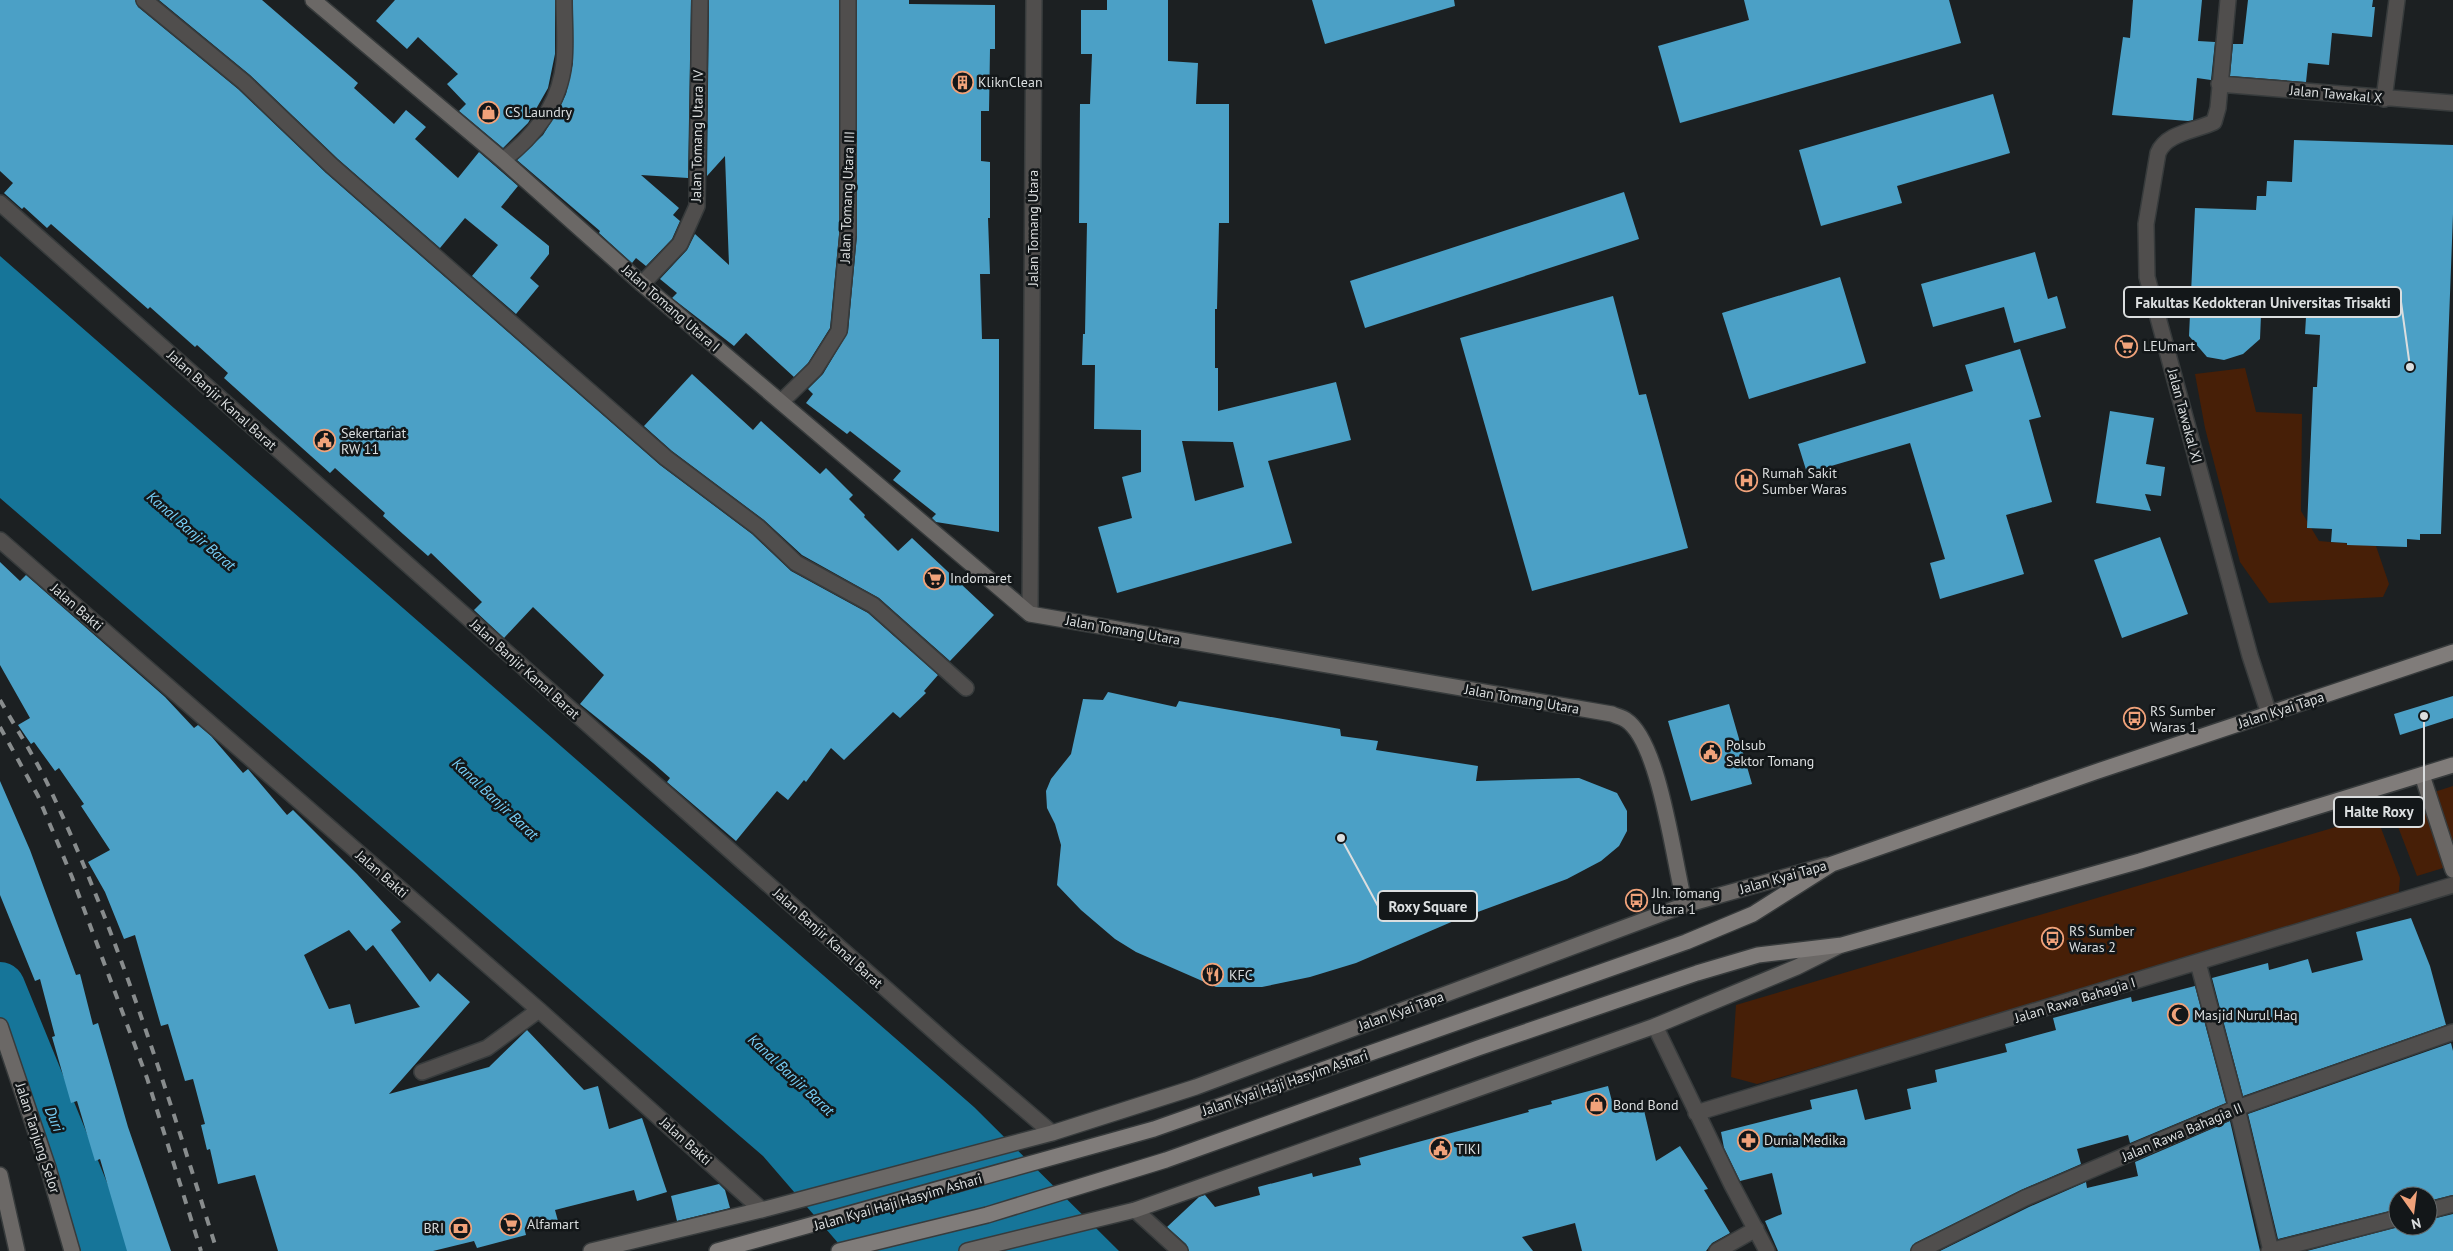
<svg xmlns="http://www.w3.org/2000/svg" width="2453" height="1251" font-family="'PT Sans',sans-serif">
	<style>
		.green { fill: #471f07 }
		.water { fill: #167599 }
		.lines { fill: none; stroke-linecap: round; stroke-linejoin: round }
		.river { stroke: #167599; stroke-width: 50 }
		.building { fill: #4ba0c6; fill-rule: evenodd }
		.street-casing { stroke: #373b3c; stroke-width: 18 }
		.secondary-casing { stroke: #373b3c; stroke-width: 18 }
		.primary-casing { stroke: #373b3c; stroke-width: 18 }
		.street { stroke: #504e4d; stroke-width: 15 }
		.secondary { stroke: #6b6866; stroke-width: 15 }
		.primary { stroke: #807c7a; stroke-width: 15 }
		.rail { stroke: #888c8d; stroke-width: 4; stroke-dasharray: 9 9; stroke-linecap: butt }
		.labels { text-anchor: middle; stroke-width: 5; stroke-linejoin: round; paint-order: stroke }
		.poi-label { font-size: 14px; fill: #dbdedf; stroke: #131719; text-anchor: start }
		.street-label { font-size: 14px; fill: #dbdedf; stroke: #131719 }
		.water-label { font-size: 15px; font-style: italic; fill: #78d0f9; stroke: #131719 }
		.leader { fill: none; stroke: #dbdedf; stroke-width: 2 }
		.callout-dot { fill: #dbdedf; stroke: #131719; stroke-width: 2 }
		.callout { fill: #131719; stroke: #dbdedf; stroke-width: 2 }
		.callout-label { font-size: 15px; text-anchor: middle; font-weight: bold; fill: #dbdedf }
	</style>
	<rect width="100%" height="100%" fill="#1c2022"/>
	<path class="green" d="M2245,368L2256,412L2302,414L2301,511L2319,541L2376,546L2389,584L2383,597L2269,603L2240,562L2205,428L2195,374Z
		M2453,786V865L2417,876L2390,806Z
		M2376,815L2400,878L2398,902L1757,1084L1731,1077L1736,1005Z"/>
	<path class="water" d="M0,256L974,1107L1119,1251H845L763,1156L0,498Z"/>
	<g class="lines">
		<path class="river" d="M0,987L108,1251"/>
	</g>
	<path class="building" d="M0,0H135L138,7L238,89L326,173L660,465L752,534L791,571L868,613L938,675L924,691L926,693L900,718L893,712L844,760L831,748L806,782L804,780L788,800L777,791L736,841L667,782L670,778L653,763L580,704L604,675L533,607L504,638L474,610L482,602L431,553L428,556L403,534L383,516L385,513L335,468L330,473L224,378L228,373L197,345L195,347L150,307L148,309L51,224L47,228L24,207L22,209L4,193L13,183L0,171Z
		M159,0H262L358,83L354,88L394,124L406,110L426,127L415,139L458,178L479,152L518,186L501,207L549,246V254L530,278L539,286L516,314L472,276L498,245L465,218L440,248L338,159L250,75Z
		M395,0H555V54L548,88L528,123L503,148L459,111L466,104L447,84L458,74L418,37L407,49L376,21Z
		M573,0H691L688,178L641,175L679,208L673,215L680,221L672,239L646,266L636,258L632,263L599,233L600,231L517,160L543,135L559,109L566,94L573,63Z
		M709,0H839V235L830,328L808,363L794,377L746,333L734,346L672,298L677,293L660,279L687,250L695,234L729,265L725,156L707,176Z
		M857,0H909V4L995,5V49H990L989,111H981V161L990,162V218H988L990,274H980L982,339H999V532L936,522L932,518L936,514L893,480L901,471L850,431L847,434L806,403L813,394L808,389L823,374L848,332L857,235Z
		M1107,0H1168V61L1198,63L1196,104H1229V223H1219L1217,309H1215V368H1218V411L1336,382L1351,440L1268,461L1292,543L1117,593L1098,527L1132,518L1122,477L1141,472V430L1094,429L1095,365H1082L1083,334H1085L1087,223H1079L1080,104H1090L1092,54H1081V10H1107ZM1182,441L1233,442L1244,487L1195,501Z
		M1312,0H1454L1455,6L1325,44Z
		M1744,0H1949L1961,43L1680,123L1658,46L1749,20Z
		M2133,0H2202L2198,41L2215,42L2211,80L2197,78L2193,120L2188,121L2112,115L2123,37L2130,38Z
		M2248,0H2373L2372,7H2375L2372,37L2332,33L2329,65L2308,63L2306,82L2230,76L2233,44H2243Z
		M1993,94L2010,153L1897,186L1902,203L1821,226L1799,150Z
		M2294,140L2453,145V214L2441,534H2420V540L2407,539V547L2347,545V543L2331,542L2332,529L2307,528L2313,387H2317L2320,335L2305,334L2306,317L2261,315L2260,339L2243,354L2224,360L2207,357L2189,336L2195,208L2256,210L2257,196H2266L2267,181L2292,182Z
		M1624,192L1639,239L1365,328L1350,281Z
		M2035,252L2048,299L2057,296L2066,328L2014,343L2004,307L1933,327L1921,284Z
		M1840,277L1866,363L1749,399L1722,313Z
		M1613,296L1639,395L1646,394L1688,548L1532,591L1460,338Z
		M2020,349L2041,417L2029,420L2052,502L2006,515L2024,574L1940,599L1930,563L1945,559L1910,443L1807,473L1798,444L1973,391L1965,365Z
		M692,374L753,430L761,421L820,474L826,468L853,495L849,499L865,515L864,517L898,551L912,538L994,615L950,661L879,598L802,555L764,520L672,451L644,426Z
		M2110,411L2154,418L2146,464L2165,467L2161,496L2145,494L2151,511L2096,503Z
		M2160,537L2188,614L2122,638L2094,560Z
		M0,562L20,581L26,575L165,697L194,728L198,725L211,736L243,773L248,769L287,815L293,810L357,874L401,922L391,930L430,982L438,973L470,1002L389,1094L489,1067L527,1030L584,1090L598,1086L609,1129L642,1118L667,1192L637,1201L634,1190L555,1210L558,1221L525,1231L526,1235L477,1248L474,1241L433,1251H278L255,1175L218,1184L210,1149L207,1150L201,1125L205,1124L193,1079L185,1081L168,1024L161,1026L135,935L124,939L105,892L88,862L110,850L81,806L84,804L59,768L55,771L34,742L31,744L18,725L30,718L0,665ZM349,930L366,951L373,945L420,1007L355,1024L350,1004L329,1009L304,955Z
		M1108,692L1176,707L1179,701L1340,729L1341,736L1378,741L1376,750L1478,766L1476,781L1579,778L1617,793L1627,811V831L1619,846L1601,861L1567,879L1456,920L1356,963L1310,977L1262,987H1216L1136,952L1115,939L1081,910L1057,885L1061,845L1055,824L1047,808L1046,791L1051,779L1071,754L1083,699L1103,700Z
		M2453,696V718L2400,735L2394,714Z
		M1729,704L1752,784L1691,801L1668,721Z
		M0,781L30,850L76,975L80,974L93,1025L98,1023L128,1127L171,1251H127L100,1159L95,1161L77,1101L71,1103L52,1037L55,1036L40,979L35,981L0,895Z
		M2411,918L2430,966L2446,1025L2243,1096L2212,978L2268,963L2269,970L2308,959L2312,973L2363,960L2356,932Z
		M2195,986L2226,1103L2130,1143L2128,1135L2077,1149L2081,1164L2021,1190L1915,1243L1910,1251H1778L1765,1221L1782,1214L1772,1173L1740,1181L1724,1148L1721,1132L1812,1109L1810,1100L1857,1089L1865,1120L1911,1109L1907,1089L1937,1082L1935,1070L2007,1052L2005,1044L2056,1030L2053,1018L2131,997L2132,1002Z
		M2451,1043L2453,1051V1195L2428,1201V1196H2398V1209L2278,1239L2248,1114Z
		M1608,1086L1615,1113L1643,1106L1656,1161L1680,1146L1708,1189L1704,1190L1730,1233L1712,1243L1706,1251H1582L1575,1223L1522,1237L1533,1251H1189L1186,1244L1167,1227L1199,1197L1205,1195L1215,1207L1260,1195L1258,1187L1312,1173L1313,1177L1361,1165L1359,1158L1529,1112L1528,1110L1552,1104L1551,1101Z
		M2230,1121L2260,1251H1940L2029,1207L2086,1182L2087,1188L2138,1176L2135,1162Z
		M719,1184L725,1190L730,1208L677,1221L671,1196Z
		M2453,1214V1251H2307L2402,1226H2428V1220Z"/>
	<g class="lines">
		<defs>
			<path id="street" d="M144,0L244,82L332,166L666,458L758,527L796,563L873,605L966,688
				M2228,0L2218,108L2214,122C2195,131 2166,133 2158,153L2146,224L2147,277L2250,656L2269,714
				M2219,84L2453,103
				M2384,99L2397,0
				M503,160C535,136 560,103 564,62C566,42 564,20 564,0
				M0,203L955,1050L1052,1133
				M642,284L680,244L697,206L700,0
				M781,402L815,369L839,331L848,235V0
				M0,540L539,1010L762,1210
				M1030,614L1034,0
				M2198,963L2237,1108L2271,1251
				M1655,1026L1732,1185L1767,1251
				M422,1072L487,1048L539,1010
				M1696,1113L2453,885
				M1135,1210L1180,1251
				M2428,1211L2453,1204
				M1717,1251L1756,1229
				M1919,1251L2025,1198L2237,1108L2453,1032
				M2269,1251L2398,1218"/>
			<path id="secondary" d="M313,0L503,160L642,284L1030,614L1612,714C1616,716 1622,717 1626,720C1660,742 1674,864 1685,905
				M2422,775L2453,870
				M0,1026L48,1168L72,1251
				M0,1175L17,1251
				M591,1251L769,1208L1052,1133L1196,1087L1685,905L1827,865
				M967,1251L1135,1210L1655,1026L1797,967L1839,946"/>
			<path id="primary" d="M717,1251L1154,1129L1686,942L1753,914L1832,864L2095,772L2453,652
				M839,1251L987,1215L1166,1160L1478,1048L1697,973L1758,955L1842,945L2140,861L2453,765"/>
		</defs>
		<use href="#street" class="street-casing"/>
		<use href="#secondary" class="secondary-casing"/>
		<use href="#primary" class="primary-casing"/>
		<use href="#street" class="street"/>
		<use href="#secondary" class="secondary"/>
		<use href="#primary" class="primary"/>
		<path class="rail" d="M0,700C17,730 36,759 50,789C120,938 168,1095 217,1251
			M0,727L38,796L72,877L147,1078L201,1251"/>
	</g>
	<defs>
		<symbol id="building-ring" viewBox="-11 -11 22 22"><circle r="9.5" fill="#131719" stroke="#f0a27a" stroke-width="1.5"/><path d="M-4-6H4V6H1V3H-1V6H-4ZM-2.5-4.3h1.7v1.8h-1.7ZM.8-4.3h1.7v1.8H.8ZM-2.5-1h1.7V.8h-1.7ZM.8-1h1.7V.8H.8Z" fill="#f0a27a"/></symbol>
		<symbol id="shop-ring" viewBox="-11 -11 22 22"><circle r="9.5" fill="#131719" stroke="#f0a27a" stroke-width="1.5"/><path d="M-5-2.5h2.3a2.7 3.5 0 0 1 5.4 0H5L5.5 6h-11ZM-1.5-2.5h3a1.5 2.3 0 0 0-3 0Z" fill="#f0a27a"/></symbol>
		<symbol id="supermarket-ring" viewBox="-11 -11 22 22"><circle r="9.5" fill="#131719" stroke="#f0a27a" stroke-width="1.5"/><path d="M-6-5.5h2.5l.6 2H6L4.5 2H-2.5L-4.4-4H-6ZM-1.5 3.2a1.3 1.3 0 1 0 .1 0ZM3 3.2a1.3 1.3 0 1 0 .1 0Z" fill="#f0a27a"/></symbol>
		<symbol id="civic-ring" viewBox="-11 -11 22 22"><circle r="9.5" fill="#131719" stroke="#f0a27a" stroke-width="1.5"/><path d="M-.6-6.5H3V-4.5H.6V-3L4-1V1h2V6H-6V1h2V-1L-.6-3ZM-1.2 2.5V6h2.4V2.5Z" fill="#f0a27a"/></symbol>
		<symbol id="hospital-ring" viewBox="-11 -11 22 22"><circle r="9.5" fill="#131719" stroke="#f0a27a" stroke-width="1.5"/><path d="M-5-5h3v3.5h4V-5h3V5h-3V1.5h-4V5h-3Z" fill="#f0a27a"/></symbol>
		<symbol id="bus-ring" viewBox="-11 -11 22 22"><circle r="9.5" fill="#131719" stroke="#f0a27a" stroke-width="1.5"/><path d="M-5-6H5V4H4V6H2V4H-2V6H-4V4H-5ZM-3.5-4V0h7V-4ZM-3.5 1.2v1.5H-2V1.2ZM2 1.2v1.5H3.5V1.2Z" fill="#f0a27a"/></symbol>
		<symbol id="restaurant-ring" viewBox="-11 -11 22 22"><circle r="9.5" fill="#131719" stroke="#f0a27a" stroke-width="1.5"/><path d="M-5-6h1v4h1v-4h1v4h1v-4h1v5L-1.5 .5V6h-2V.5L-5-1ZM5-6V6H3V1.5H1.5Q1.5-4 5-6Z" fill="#f0a27a"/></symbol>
		<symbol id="mosque-ring" viewBox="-11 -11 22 22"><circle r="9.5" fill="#131719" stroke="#f0a27a" stroke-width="1.5"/><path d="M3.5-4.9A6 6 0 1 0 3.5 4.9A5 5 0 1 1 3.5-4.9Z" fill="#f0a27a"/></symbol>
		<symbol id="pharmacy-ring" viewBox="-11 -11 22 22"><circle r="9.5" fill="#131719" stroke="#f0a27a" stroke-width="1.5"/><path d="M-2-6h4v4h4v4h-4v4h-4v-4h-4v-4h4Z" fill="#f0a27a"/></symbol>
		<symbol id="bank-ring" viewBox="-11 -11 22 22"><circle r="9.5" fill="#131719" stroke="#f0a27a" stroke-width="1.5"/><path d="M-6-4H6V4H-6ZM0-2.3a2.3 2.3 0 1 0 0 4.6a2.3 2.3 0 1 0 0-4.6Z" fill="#f0a27a"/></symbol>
	</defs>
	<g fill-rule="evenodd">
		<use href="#building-ring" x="950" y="70" width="25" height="25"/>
		<use href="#shop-ring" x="476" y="100" width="25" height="25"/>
		<use href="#supermarket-ring" x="2114" y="334" width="25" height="25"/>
		<use href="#civic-ring" x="312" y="428" width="25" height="25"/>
		<use href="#hospital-ring" x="1734" y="468" width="25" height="25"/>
		<use href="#supermarket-ring" x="922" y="566" width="25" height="25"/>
		<use href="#bus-ring" x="2122" y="706" width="25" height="25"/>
		<use href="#civic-ring" x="1698" y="740" width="25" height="25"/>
		<use href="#bus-ring" x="1624" y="888" width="25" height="25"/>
		<use href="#bus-ring" x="2040" y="926" width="25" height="25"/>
		<use href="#restaurant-ring" x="1200" y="962" width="25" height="25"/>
		<use href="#mosque-ring" x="2166" y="1002" width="25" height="25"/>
		<use href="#shop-ring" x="1584" y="1092" width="25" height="25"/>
		<use href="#pharmacy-ring" x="1736" y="1128" width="25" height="25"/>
		<use href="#civic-ring" x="1428" y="1136" width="25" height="25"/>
		<use href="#supermarket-ring" x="498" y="1212" width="25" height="25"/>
		<use href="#bank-ring" x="448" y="1216" width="25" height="25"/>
	</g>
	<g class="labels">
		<g class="poi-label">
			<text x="978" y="87">KliknClean</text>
			<text x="505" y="117">CS Laundry</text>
			<text x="2143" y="351">LEUmart</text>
			<text x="341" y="438">Sekertariat<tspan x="341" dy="16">RW 11</tspan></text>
			<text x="1762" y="478">Rumah Sakit<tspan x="1762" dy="16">Sumber Waras</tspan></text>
			<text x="950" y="583">Indomaret</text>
			<text x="2150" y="716">RS Sumber<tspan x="2150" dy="16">Waras 1</tspan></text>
			<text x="1726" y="750">Polsub<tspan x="1726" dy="16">Sektor Tomang</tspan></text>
			<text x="1652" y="898">Jln. Tomang<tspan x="1652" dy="16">Utara 1</tspan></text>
			<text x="2069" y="936">RS Sumber<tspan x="2069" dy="16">Waras 2</tspan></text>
			<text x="1229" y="980">KFC</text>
			<text x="2194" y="1020">Masjid Nurul Haq</text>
			<text x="1613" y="1110">Bond Bond</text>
			<text x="1764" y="1145">Dunia Medika</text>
			<text x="1456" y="1154">TIKI</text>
			<text x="527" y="1229">Alfamart</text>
			<text x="444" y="1233" text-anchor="end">BRI</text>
		</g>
		<g class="street-label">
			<text transform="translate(2336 94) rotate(5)" y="5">Jalan Tawakal X</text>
			<text transform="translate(697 136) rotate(-89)" y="5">Jalan Tomang Utara IV</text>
			<text transform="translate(847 197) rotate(-88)" y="5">Jalan Tomang Utara III</text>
			<text transform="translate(1033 228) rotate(-90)" y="5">Jalan Tomang Utara</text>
			<text transform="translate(671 308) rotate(41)" y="5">Jalan Tomang Utara I</text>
			<text transform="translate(222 400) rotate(42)" y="5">Jalan Banjir Kanal Barat</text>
			<text transform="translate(2185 416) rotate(75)" y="5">Jalan Tawakal XI</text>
			<text transform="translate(77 607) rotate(41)" y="5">Jalan Bakti</text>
			<text transform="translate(1123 630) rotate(10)" y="5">Jalan Tomang Utara</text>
			<text transform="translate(525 669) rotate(42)" y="5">Jalan Banjir Kanal Barat</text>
			<text transform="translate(1522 699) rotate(10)" y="5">Jalan Tomang Utara</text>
			<text transform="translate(2281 710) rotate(-18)" y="5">Jalan Kyai Tapa</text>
			<text transform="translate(382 874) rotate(41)" y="5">Jalan Bakti</text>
			<text transform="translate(1783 877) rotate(-16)" y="5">Jalan Kyai Tapa</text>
			<text transform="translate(828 938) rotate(42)" y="5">Jalan Banjir Kanal Barat</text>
			<text transform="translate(2075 1000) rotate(-17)" y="5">Jalan Rawa Bahagia I</text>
			<text transform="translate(1401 1011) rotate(-20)" y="5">Jalan Kyai Tapa</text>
			<text transform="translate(1285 1083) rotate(-19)" y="5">Jalan Kyai Haji Hasyim Ashari</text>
			<text transform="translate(2182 1132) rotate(-23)" y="5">Jalan Rawa Bahagia II</text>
			<text transform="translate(38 1138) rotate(72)" y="5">Jalan Tanjung Selor</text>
			<text transform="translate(686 1141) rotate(42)" y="5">Jalan Bakti</text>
			<text transform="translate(898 1202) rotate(-16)" y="5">Jalan Kyai Haji Hasyim Ashari</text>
		</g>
		<g class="water-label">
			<text transform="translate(191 531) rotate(41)" y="5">Kanal Banjir Barat</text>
			<text transform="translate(495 799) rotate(43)" y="5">Kanal Banjir Barat</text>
			<text transform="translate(791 1075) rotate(43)" y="5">Kanal Banjir Barat</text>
			<text transform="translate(54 1119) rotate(68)" y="5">Duri</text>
		</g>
	</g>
	<path class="leader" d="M2410 367L2401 302M2424 716L2424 812M1341 838L1378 906"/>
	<g class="callout-dot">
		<circle cx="2410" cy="367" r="5"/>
		<circle cx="2424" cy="716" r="5"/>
		<circle cx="1341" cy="838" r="5"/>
	</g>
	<g class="callout">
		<rect x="2124" y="287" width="277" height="30" rx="5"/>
		<rect x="2334" y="797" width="90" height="30" rx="5"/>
		<rect x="1378" y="891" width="99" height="30" rx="5"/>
	</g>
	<g class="callout-label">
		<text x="2263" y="308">Fakultas Kedokteran Universitas Trisakti</text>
		<text x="2379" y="817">Halte Roxy</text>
		<text x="1428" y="912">Roxy Square</text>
	</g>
	<g transform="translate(2413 1211) rotate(166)"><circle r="24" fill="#131719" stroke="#636768"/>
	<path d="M0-4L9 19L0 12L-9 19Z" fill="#f0a27a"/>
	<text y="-8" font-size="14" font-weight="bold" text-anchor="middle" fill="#dbdedf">N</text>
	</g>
</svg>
